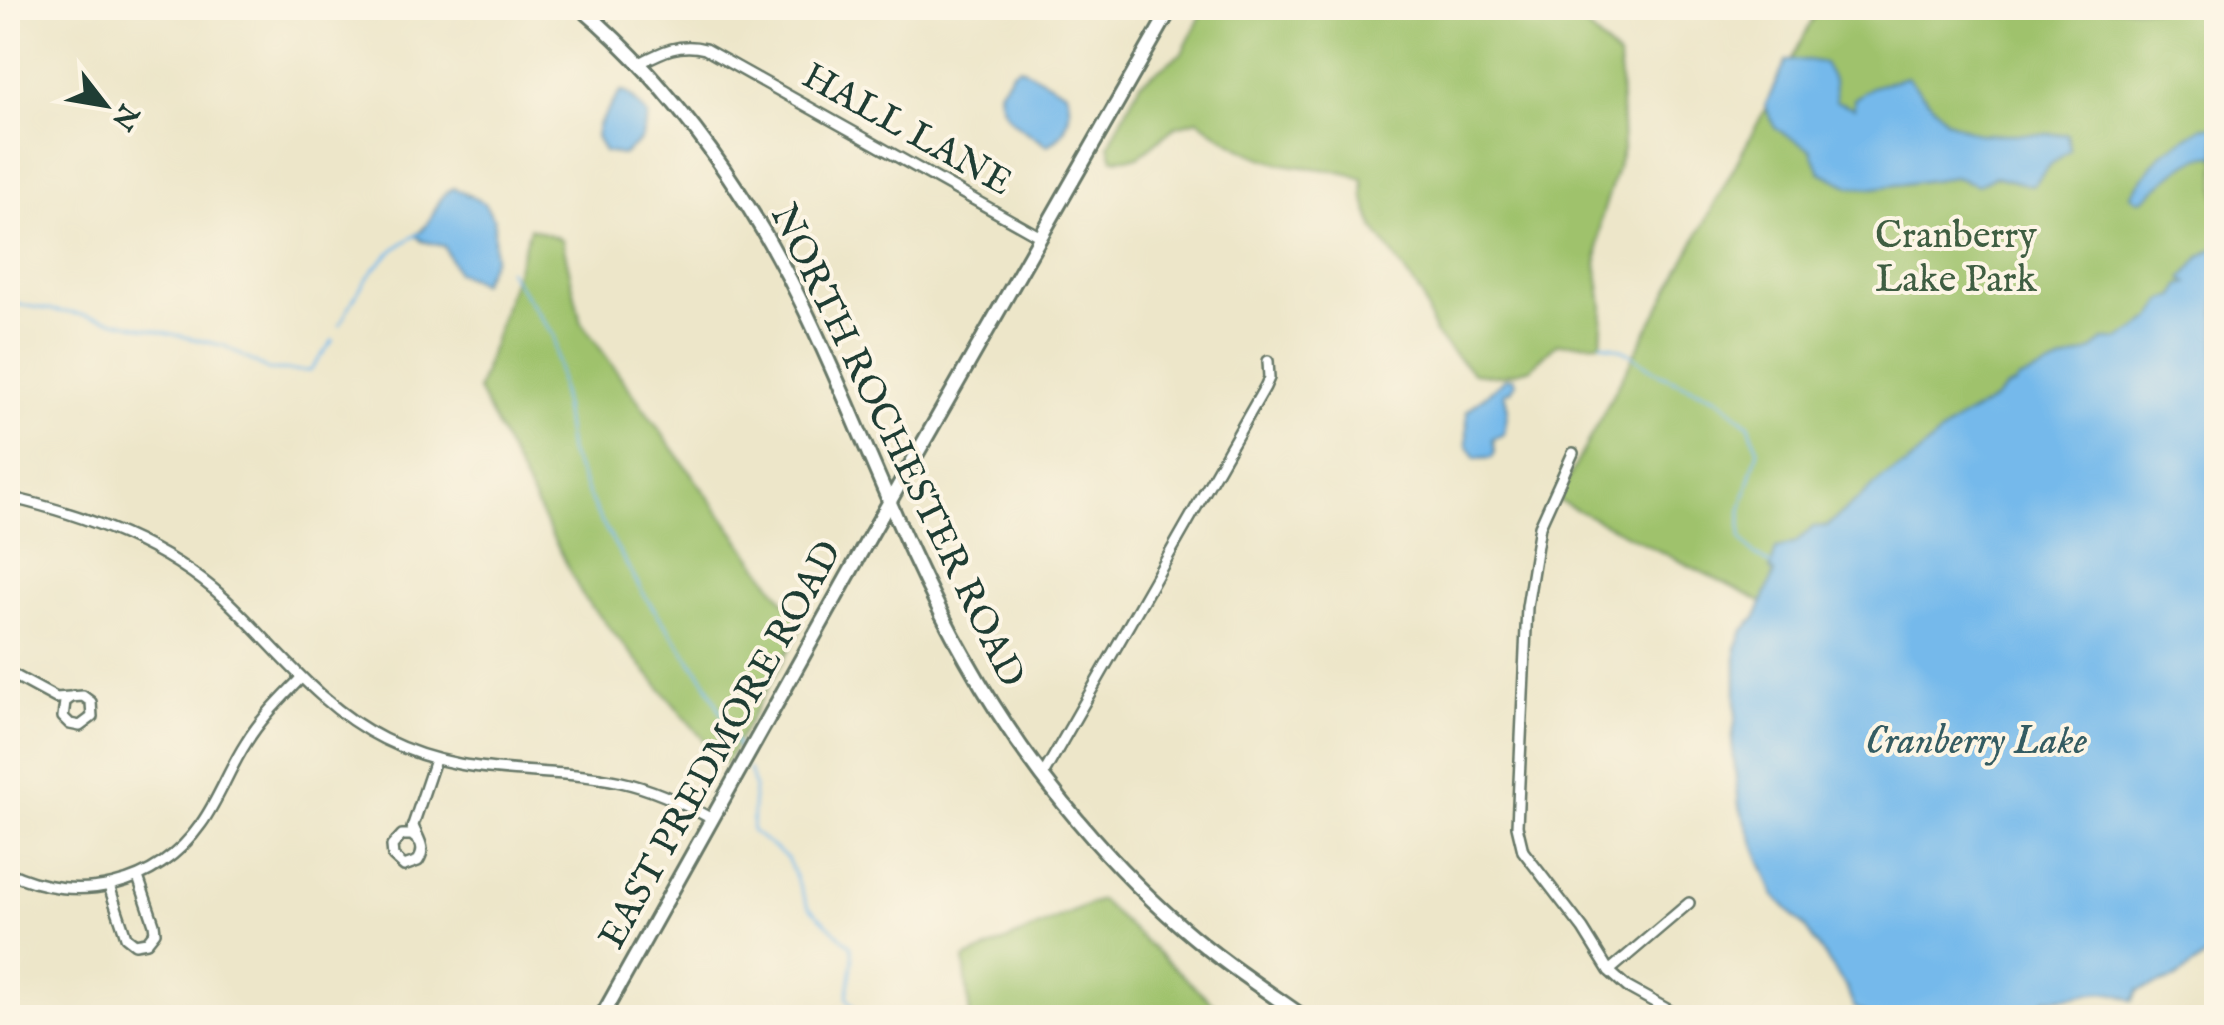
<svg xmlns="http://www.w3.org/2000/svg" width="2224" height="1025" font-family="'IM FELL English',serif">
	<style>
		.green { fill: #9fc26c; stroke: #5f8050; stroke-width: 2.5 }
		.water { fill: #75b9eb; stroke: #4a7b90; stroke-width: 2.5 }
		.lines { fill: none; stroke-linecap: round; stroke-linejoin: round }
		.stream { stroke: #75b9eb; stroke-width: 2.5 }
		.street-casing { stroke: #677868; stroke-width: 14 }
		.secondary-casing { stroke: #677868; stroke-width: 18 }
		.street { stroke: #fff; stroke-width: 9 }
		.secondary { stroke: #fff; stroke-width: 12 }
		.labels { text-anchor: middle; stroke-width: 8; stroke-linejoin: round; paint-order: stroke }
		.street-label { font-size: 38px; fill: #1f3d34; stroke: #fcf5e5 }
		.park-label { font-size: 38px; fill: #3f5e42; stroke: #fcf5e5 }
		.water-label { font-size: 40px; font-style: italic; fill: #345c62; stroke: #fcf5e5 }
	</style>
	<rect width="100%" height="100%" fill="#fcf5e5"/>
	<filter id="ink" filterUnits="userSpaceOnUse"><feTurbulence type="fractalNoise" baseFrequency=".01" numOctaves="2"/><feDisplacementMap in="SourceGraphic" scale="20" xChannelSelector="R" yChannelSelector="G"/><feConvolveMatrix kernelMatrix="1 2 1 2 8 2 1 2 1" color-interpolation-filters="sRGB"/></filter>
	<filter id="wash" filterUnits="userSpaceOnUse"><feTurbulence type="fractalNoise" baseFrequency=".0048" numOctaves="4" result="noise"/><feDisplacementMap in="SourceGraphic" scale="40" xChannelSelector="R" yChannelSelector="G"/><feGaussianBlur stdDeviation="2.25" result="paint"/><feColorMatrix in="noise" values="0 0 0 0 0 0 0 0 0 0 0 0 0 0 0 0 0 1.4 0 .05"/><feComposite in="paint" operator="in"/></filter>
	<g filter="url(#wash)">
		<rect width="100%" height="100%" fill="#ede6c9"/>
		<path class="green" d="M1205,8H1566L1619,58L1623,149L1601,219L1597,265L1603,307L1601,343L1556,344L1531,368L1500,376L1473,373L1435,334L1422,296L1374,228L1364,198L1363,179C1336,168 1311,169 1283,164C1249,157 1225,139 1198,120L1176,126L1138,157L1113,159L1109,145L1140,83L1182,53Z
			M1819,8H2216V278L1977,709L1557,500Z
			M530,228L562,239L581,322L802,626L725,765L582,595L478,390Z
			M1100,900L1228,1017H970L964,959Z"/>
		<path class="water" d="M1808,60L1824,63L1834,81L1836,101L1854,108V99L1872,87L1907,77L1947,121L1978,134H2067L2070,150L2049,165L2033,186L1995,176L1978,185L1955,177L1874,188L1851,187L1820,172L1811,150L1775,128L1765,106L1786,61Z
			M1020,67L1066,92C1074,111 1067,137 1047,145C1025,130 1000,121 999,91L1013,71Z
			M621,91L630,95L648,116L641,140L623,155L604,152L596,136L598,126Z
			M2203,127H2216V156C2192,151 2162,185 2143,199L2137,200L2130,195L2162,153Z
			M454,188L484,203L494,219V257L481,283L457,273L444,246L422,241L416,235C437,221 434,196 454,188Z
			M2216,247V949L2176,978L2139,990L2133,1001C2098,982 2079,1001 2046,998L2037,1008L2032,1005L2003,1015L1874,1018L1854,1007L1846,987L1804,926L1774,895L1739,805L1732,741L1736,716V648L1743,631L1756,618L1774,573L1770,570L1776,549L1796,543L1812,527L1827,526L1884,477L1906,465L1953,423L1994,400L2006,388L2016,384L2018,380L2093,350L2104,340H2117L2136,330L2152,318L2163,301L2175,296L2180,285L2188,283L2182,279L2201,256Z
			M1506,378H1513L1516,382L1511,390L1504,392L1508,409L1504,434L1493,439L1495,452L1492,457L1476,458L1467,445V411Z"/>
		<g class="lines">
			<path class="stream" d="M508,270L554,336L569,452L596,512L646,598L706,682L740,751
				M8,303L102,318L225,346L268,370L310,371L333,340
				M340,325C358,287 381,252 419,234
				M1601,343L1624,350L1661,375L1718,398L1749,425L1758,450L1741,510V539L1755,555L1771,565
				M749,769L754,787L752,831L787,858L808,906L851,946L853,958L847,998L862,1018"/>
		</g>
	</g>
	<g filter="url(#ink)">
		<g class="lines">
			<defs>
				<path id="street" d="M638,64C661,52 679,42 705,49L1039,236
					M1573,453L1540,526L1527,607L1517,826L1523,851L1583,929L1609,971L1627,987L1683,1018
					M8,497C86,515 165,544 225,599C277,648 319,707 384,739C468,781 536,764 621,782C653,789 683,803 712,819
					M8,672L56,698L83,696L91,702L92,717L80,726L70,724L63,717L65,702L73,696
					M1043,775L1265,387L1269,378L1268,361
					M413,826C418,839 427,848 418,861L404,866L393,856L392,846L402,835H412L420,842
					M412,828L435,760
					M8,872C76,905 156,888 201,824C219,799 229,769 246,743C261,718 281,699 301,678
					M109,886L126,937L135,944L147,942L155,932L154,924L138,877
					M1609,971L1689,903"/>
				<path id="secondary" d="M581,8C677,90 754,202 808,316C862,430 904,550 966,659C1022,759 1097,853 1183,928C1222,962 1264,989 1305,1018
					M601,1018L870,536L1171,8"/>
			</defs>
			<use href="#street" class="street-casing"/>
			<use href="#secondary" class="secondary-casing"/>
			<use href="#street" class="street"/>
			<use href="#secondary" class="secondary"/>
		</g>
	</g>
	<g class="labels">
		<g class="street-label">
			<text transform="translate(908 128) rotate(29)" y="13">HALL LANE</text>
			<text transform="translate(899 445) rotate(64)" y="13">NORTH ROCHESTER ROAD</text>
			<text transform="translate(719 744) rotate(-61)" y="13">EAST PREDMORE ROAD</text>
		</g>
		<g class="park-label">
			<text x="1956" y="247">Cranberry<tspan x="1956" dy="44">Lake Park</tspan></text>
		</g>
		<g class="water-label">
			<text x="1976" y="753">Cranberry Lake</text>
		</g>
	</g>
	<rect width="2224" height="1025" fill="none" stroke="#fcf5e5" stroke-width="40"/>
	<g transform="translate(105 105) rotate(121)" stroke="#fcf5e5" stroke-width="8" paint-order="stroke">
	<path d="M0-8L18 38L0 25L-18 38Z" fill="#1f3d34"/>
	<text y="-15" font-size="28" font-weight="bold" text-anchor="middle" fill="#1f3d34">N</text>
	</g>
</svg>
